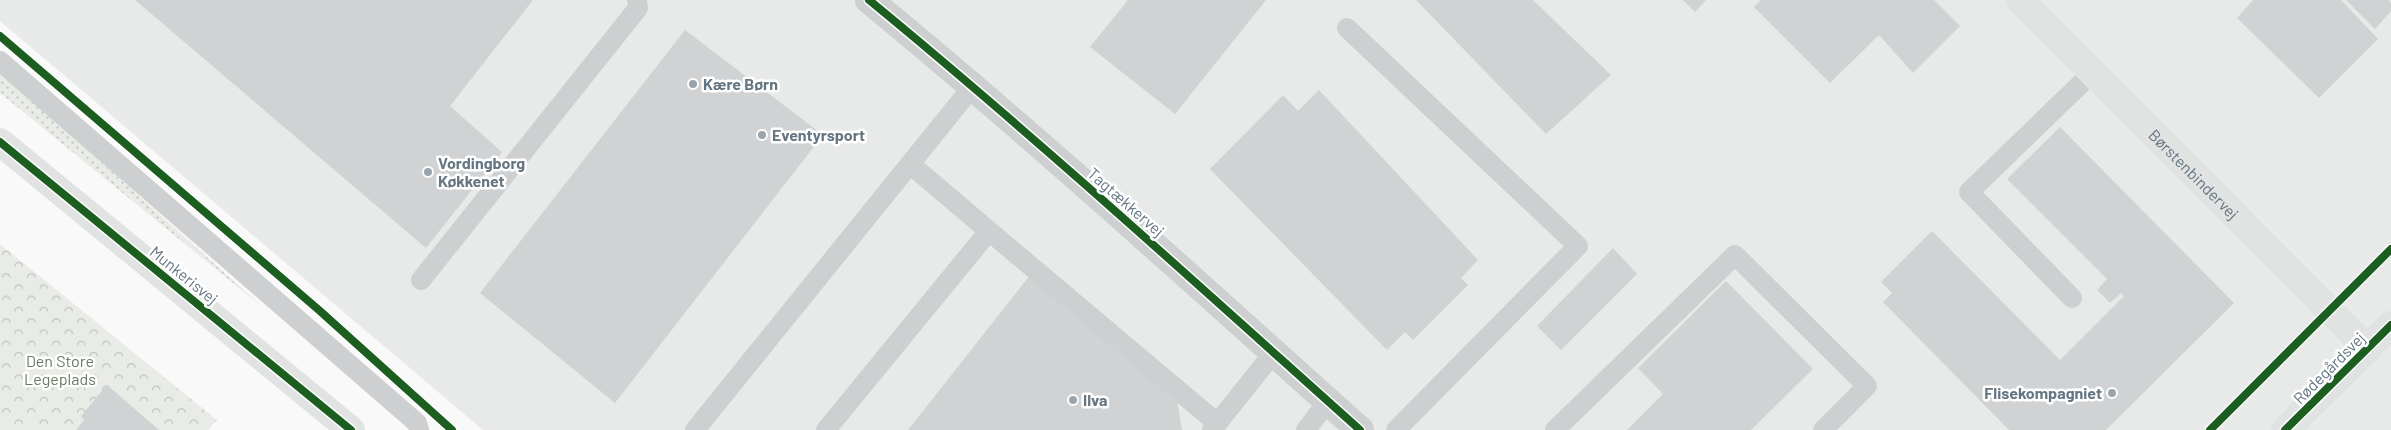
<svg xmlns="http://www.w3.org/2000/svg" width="2391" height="430" font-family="Barlow,sans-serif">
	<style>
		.built { fill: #e8e9e9 }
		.grass { fill: url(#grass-dots) }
		.park { fill: url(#park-crowns) }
		.building { fill: #d0d2d3 }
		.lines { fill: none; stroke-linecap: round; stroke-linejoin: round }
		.lane { stroke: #cecfd0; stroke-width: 20 }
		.street { stroke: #cecfd0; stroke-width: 28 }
		.secondary { stroke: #e1e2e2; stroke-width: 28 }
		.cycleway-casing { stroke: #fff; stroke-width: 11 }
		.cycleway { stroke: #1b5e20; stroke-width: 8 }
		.poi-dot { fill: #99a4ac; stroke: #fff; stroke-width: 2 }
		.labels { text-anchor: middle; stroke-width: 5; stroke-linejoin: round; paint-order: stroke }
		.poi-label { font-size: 16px; font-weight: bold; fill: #657683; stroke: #fff; text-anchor: start }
		.street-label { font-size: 16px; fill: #657683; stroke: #fff }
		.park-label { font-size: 16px; fill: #687a64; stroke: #fff }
	</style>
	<defs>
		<pattern id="grass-dots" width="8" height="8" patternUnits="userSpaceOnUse" patternTransform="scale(1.25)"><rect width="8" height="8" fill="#e8ebe6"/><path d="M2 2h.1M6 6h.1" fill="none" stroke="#c0c3c0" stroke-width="1.8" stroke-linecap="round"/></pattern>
		<pattern id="park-crowns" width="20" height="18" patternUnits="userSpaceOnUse" patternTransform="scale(1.25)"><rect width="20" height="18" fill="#e8ebe6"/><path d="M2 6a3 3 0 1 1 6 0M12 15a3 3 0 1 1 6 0" fill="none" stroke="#c0c3c0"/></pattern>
	</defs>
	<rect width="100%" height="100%" fill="#f9f9f9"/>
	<path class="built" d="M0,0H2391V430H483L0,21Z"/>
	<path class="grass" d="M0,73L38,105L266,310L0,93Z"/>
	<path class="park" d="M0,244L217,420L208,430H0Z"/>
	<path class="building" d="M135,0H533L450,106L502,152L426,248Z
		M1128,0H1266L1175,114L1090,47Z
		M1416,0H1533L1611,75L1546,134Z
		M1683,0H1706L1695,12Z
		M1761,0H1934L1960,26L1913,73L1879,35L1830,83L1754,7Z
		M2253,0H2341L2378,39L2319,98L2237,18Z
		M2346,0H2388L2391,3V11L2375,29Z
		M685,30L823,135L615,403L480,293Z
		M1319,90L1478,260L1461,278L1468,285L1413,340L1405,332L1387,350L1210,169L1283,95L1298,111Z
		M2060,127L2234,303L2106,430H2009L1883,302L1892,293L1881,282L1932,231L2060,360L2124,296L2121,293L2110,303L2097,290L2107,279L2007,179Z
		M1613,248L1637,274L1561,350L1537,326Z
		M1031,274L1177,399L1182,430H908Z
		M1726,281L1813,369L1751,430H1627L1663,394L1638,368Z
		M107,385L159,430H76L84,420L81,416Z"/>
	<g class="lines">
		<path class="lane" d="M1347,28L1578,246L1396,430
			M0,61L417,423L419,430
			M989,231L1217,423
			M421,280L638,8L637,0
			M2072,298L1969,192L2093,72
			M695,430L973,86
			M826,430L989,231L910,164
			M1212,430L1275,351
			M1306,430L1328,401
			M1555,430L1735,255L1867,386L1823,430"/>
		<path class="street" d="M869,0C1037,138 1198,285 1360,430"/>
		<g class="secondary">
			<path id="s1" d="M2020,0L2368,349"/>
			<path d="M0,142L351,430"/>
			<path d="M2285,430L2391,325"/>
		</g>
		<defs>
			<path id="cycleway" d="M869,0C1037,138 1198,285 1360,430
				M0,36L320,311L452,430
				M0,142L351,430
				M2210,430L2391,249
				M2285,430L2391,325"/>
		</defs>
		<use href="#cycleway" class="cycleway-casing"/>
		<use href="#cycleway" class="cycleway"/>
	</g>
	<g class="poi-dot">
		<circle cx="693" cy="84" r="5"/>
		<circle cx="762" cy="135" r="5"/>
		<circle cx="428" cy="172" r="5"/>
		<circle cx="2112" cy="393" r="5"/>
		<circle cx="1073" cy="400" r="5"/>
	</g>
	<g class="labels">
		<g class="poi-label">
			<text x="703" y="90">Kære Børn</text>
			<text x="772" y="141">Eventyrsport</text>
			<text x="438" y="169">Vordingborg<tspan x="438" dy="18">Køkkenet</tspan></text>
			<text x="2102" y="399" text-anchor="end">Flisekompagniet</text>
			<text x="1083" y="406">Ilva</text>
		</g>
		<g class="street-label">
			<text dy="6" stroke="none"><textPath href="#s1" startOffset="246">Børstenbindervej</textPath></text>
			<text transform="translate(1126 202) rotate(41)" y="6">Tagtækkervej</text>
			<text transform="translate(184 275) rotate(39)" y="6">Munkerisvej</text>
			<text transform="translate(2329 368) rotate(-45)" y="6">Rødegårdsvej</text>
		</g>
		<g class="park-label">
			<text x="60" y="367">Den Store<tspan x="60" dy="18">Legeplads</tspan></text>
		</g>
	</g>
</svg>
